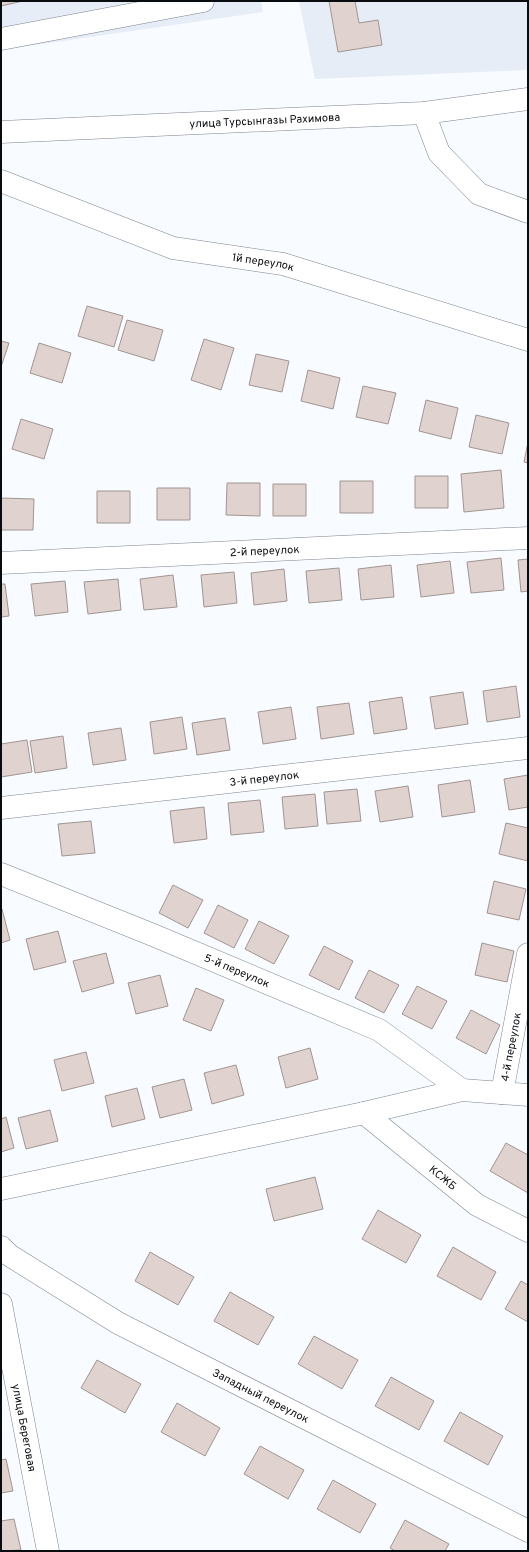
<svg xmlns="http://www.w3.org/2000/svg" width="529" height="1552" font-family="Overpass,sans-serif">
	<style>
		.built { fill: #e7edf7 }
		.building { fill: #e0d3cf; stroke: #a19591 }
		.lines { fill: none; stroke-linecap: round; stroke-linejoin: round }
		.minor-casing { stroke: #7f848e; stroke-width: 23 }
		.minor { stroke: #fff; stroke-width: 22 }
		.labels { text-anchor: middle; stroke-width: 4; stroke-linejoin: round; paint-order: stroke }
		.street-label { font-size: 11px; fill: #090c0f; stroke: #fff }
	</style>
	<rect width="100%" height="100%" fill="#f8fbff"/>
	<path class="built" d="M1,1H261L263,12L1,50Z
		M299,1H528V70L315,79Z"/>
	<path class="building" d="M1,1H23L1,6Z
		M329,1H355L359,23L378,20L382,45L338,52Z
		M87,306L123,316L114,347L78,336Z
		M127,320L163,330L154,361L118,350Z
		M204,339L234,348L221,390L191,380Z
		M1,341L9,343L1,367Z
		M39,343L71,353L62,383L30,373Z
		M256,354L289,361L282,392L249,385Z
		M308,370L340,378L333,409L301,401Z
		M363,386L396,393L388,424L356,417Z
		M426,400L458,408L451,439L419,431Z
		M476,415L509,423L502,454L469,447Z
		M21,419L53,429L44,459L12,449Z
		M528,442V463L524,462Z
		M501,470L504,508L464,512L461,474Z
		M415,476H448V508H415Z
		M340,481H373V513H340Z
		M227,483H260V516L226,515Z
		M273,484H306V516H273Z
		M157,488H190V520H157Z
		M97,491H130V523H97Z
		M1,498L34,499L33,530H1Z
		M501,558L504,590L471,593L467,562Z
		M528,559V591L521,592L518,560Z
		M450,561L454,593L421,597L417,565Z
		M391,565L394,597L361,600L358,569Z
		M339,568L342,600L309,603L306,571Z
		M284,569L287,601L254,605L251,573Z
		M234,572L237,603L204,607L201,575Z
		M173,575L177,607L144,610L140,579Z
		M118,579L121,610L88,614L84,582Z
		M65,581L68,612L35,616L31,584Z
		M1,584H5L9,616L1,617Z
		M516,686L520,717L487,722L483,691Z
		M463,692L468,724L435,729L430,697Z
		M402,697L407,729L374,734L369,702Z
		M349,703L354,734L321,739L317,707Z
		M291,707L296,739L263,744L258,712Z
		M182,717L187,749L154,754L150,722Z
		M225,718L230,750L197,755L192,723Z
		M121,728L126,760L93,765L88,733Z
		M63,736L67,768L35,773L30,741Z
		M27,740L32,772L1,777V744Z
		M528,775V807L509,810L504,779Z
		M470,780L475,812L442,817L438,785Z
		M408,786L413,817L380,822L375,791Z
		M357,789L361,821L327,824L324,792Z
		M315,794L318,826L285,829L282,797Z
		M260,800L264,832L231,835L228,803Z
		M204,807L207,839L174,843L170,811Z
		M91,821L95,853L62,856L58,824Z
		M506,823L528,828V861L499,854Z
		M494,881L526,889L519,920L487,913Z
		M173,885L203,900L188,928L159,913Z
		M218,905L248,920L234,948L204,933Z
		M2,909L10,940L1,943V910Z
		M259,921L289,936L274,964L245,949Z
		M58,931L66,962L34,970L26,939Z
		M482,943L514,951L507,982L475,975Z
		M324,946L353,961L339,990L309,975Z
		M106,953L114,983L82,992L73,961Z
		M369,970L399,985L384,1013L355,998Z
		M160,975L168,1006L136,1014L128,983Z
		M417,986L447,1001L432,1029L402,1014Z
		M196,988L224,1000L211,1031L183,1020Z
		M471,1010L500,1025L486,1054L456,1038Z
		M310,1048L318,1079L286,1088L278,1057Z
		M86,1052L94,1083L62,1091L54,1060Z
		M236,1065L244,1095L212,1104L204,1073Z
		M184,1079L192,1110L160,1118L152,1087Z
		M137,1088L145,1119L112,1127L105,1096Z
		M50,1110L58,1141L26,1149L18,1118Z
		M6,1117L14,1148L1,1152V1119Z
		M506,1143L528,1155V1193L490,1171Z
		M315,1177L323,1209L274,1221L266,1189Z
		M378,1210L421,1235L406,1263L362,1239Z
		M453,1247L496,1272L481,1300L437,1276Z
		M150,1252L194,1277L178,1305L135,1281Z
		M521,1281L528,1285V1322L505,1309Z
		M230,1292L274,1317L258,1345L214,1321Z
		M314,1336L358,1360L342,1389L298,1364Z
		M97,1360L141,1384L125,1413L81,1388Z
		M391,1377L434,1401L419,1430L375,1406Z
		M177,1403L220,1428L205,1456L161,1432Z
		M460,1412L503,1436L488,1465L444,1441Z
		M260,1446L304,1470L288,1499L244,1474Z
		M6,1459L13,1491L1,1493V1460Z
		M333,1480L376,1504L360,1533L317,1509Z
		M14,1519L21,1550L1,1551V1521Z
		M405,1520L449,1544L445,1551H395L390,1548Z"/>
	<g class="lines">
		<defs>
			<g id="minor">
				<path d="M1,39L203,1"/>
				<path d="M424,113L439,153L479,194L528,212"/>
				<path id="s1" d="M1,132L424,113L528,99"/>
				<path id="s2" d="M1,181L173,248L283,264L528,340"/>
				<path id="s3" d="M1,563L528,538"/>
				<path id="s4" d="M1,808L528,748"/>
				<path id="s5" d="M1,874L153,935L379,1030L462,1090"/>
				<path id="s6" d="M502,1093L528,954"/>
				<path id="s7" d="M364,1113L477,1205L528,1231"/>
				<path d="M1,1189L364,1113L462,1090L528,1095"/>
				<path id="s8" d="M1,1247L9,1255L118,1323L528,1531"/>
				<path id="s9" d="M1,1304L48,1551"/>
			</g>
		</defs>
		<use href="#minor" class="minor-casing"/>
		<use href="#minor" class="minor"/>
	</g>
	<g class="labels">
		<g class="street-label">
			<text dy="4" stroke="none"><textPath href="#s1" startOffset="264">улица Турсынгазы Рахимова</textPath></text>
			<text dy="4" stroke="none"><textPath href="#s2" startOffset="276">1й переулок</textPath></text>
			<text dy="4" stroke="none"><textPath href="#s3" startOffset="264">2-й переулок</textPath></text>
			<text dy="4" stroke="none"><textPath href="#s4" startOffset="265">3-й переулок</textPath></text>
			<text dy="4" stroke="none"><textPath href="#s5" startOffset="255">5-й переулок</textPath></text>
			<text dy="4" stroke="none"><textPath href="#s6" startOffset="47">4-й переулок</textPath></text>
			<text dy="4" stroke="none"><textPath href="#s7" startOffset="102">КСЖБ</textPath></text>
			<text dy="4" stroke="none"><textPath href="#s8" startOffset="300">Западный переулок</textPath></text>
			<text dy="4" stroke="none"><textPath href="#s9" startOffset="126">улица Береговая</textPath></text>
		</g>
	</g>
	<rect width="529" height="1552" fill="none" stroke="#090c0f" stroke-width="4"/>
</svg>
